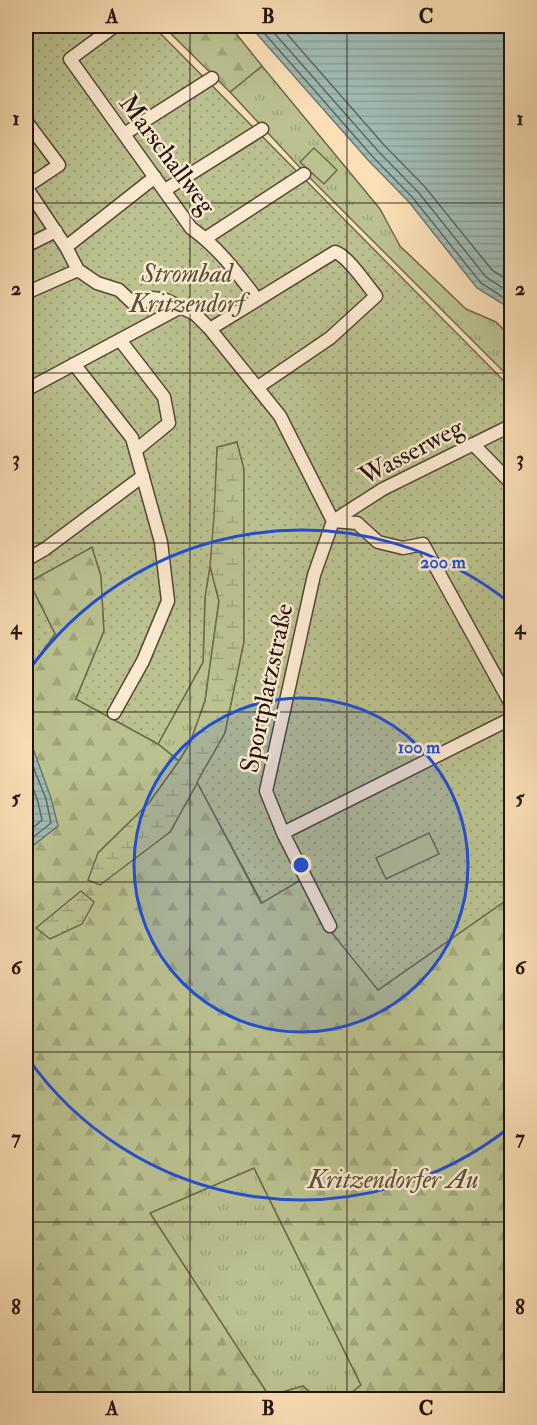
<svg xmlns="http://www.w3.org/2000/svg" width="537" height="1425" font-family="'IM FELL Double Pica',serif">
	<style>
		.grass { fill: url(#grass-tufts); stroke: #6e6a4e; stroke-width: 1.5 }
		.forest { fill: url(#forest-firs); stroke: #6e6a4e; stroke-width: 1.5 }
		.wetland { fill: url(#wetland-marsh); stroke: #6e6a4e; stroke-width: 1.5 }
		.garden { fill: url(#garden-dots); stroke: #6e6a4e; stroke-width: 1.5 }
		.pitch { fill: #bbc290; stroke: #6e6a4e; stroke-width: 1.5 }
		.water { fill: url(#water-rules); stroke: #6e7871; stroke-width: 1.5 }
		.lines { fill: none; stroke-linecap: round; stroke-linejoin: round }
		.shore { stroke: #616760; stroke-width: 1.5 }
		.minor-casing { stroke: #584537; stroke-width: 15 }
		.minor { stroke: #fcead0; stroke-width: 12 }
		.grid { fill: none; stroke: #22120d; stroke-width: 1.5; stroke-opacity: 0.55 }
		.ring { fill: none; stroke: #1d4ed8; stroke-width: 3 }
		.labels { text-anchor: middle; stroke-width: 5; stroke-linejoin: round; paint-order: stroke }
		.street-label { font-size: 26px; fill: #22120d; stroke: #fcead0 }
		.park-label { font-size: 26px; font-style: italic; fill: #58503b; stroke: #fcead0 }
		.centre { fill: #1d4ed8; stroke: #fcead0; stroke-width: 3 }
		.ring-label { font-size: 18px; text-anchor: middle; font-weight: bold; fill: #1d4ed8; stroke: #fcead0; stroke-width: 5; stroke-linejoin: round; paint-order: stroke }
		.neatline { fill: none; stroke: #22120d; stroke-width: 2 }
		.grid-label { font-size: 20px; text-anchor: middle; font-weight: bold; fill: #22120d }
	</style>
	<defs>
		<pattern id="grass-tufts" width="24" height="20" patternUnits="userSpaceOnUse" patternTransform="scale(1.5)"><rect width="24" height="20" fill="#bbc290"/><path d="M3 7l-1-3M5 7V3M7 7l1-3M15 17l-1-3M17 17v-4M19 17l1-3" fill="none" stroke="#a0a67b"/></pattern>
		<pattern id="forest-firs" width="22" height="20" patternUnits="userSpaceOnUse" patternTransform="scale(1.5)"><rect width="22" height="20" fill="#bbc290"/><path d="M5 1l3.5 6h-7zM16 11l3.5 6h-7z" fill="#a0a67b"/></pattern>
		<pattern id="wetland-marsh" width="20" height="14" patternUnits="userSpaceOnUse" patternTransform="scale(1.5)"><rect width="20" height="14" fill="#bbc290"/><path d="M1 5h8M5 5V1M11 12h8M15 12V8" fill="none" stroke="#a0a67b"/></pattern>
		<pattern id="garden-dots" width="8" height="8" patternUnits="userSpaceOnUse" patternTransform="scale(1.5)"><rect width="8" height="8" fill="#bbc290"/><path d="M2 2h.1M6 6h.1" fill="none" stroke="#a0a67b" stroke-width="1.8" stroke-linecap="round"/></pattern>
		<pattern id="water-rules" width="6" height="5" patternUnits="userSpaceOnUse" patternTransform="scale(1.5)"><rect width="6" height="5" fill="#a0bcb4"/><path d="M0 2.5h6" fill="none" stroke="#8aa19a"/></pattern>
	</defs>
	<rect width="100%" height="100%" fill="#fbdfb6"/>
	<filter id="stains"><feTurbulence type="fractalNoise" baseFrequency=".00333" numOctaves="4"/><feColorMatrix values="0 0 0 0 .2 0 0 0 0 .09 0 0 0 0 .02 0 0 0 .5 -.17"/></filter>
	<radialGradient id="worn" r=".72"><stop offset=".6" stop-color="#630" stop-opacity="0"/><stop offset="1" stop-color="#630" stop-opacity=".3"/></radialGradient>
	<path class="grass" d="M262,66L380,209L400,246L466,309L496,322L505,331L511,340V379L305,173L230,92Z
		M210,566L219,601L205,701L190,743L179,761L158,744L203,662L205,597Z
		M254,1168L361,1385L344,1399H318L303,1386L269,1396L150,1213Z"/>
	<path class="forest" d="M163,26H230L262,66L230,92Z
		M92,547L101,576L104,631L76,699L158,744L179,761L149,803L98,853L170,832L197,782L261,903L302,879L378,990L511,897V1399H344L361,1385L254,1168L150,1213L269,1396L303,1386L318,1399H26V851L58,826L26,729V674L55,634L29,582Z"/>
	<path class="wetland" d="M237,442L244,469V642L225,733L170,832L100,885L88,880L98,853L149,803L179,761L190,743L205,701L219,601L210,566L217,447Z
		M81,891L94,902L82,924L50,939L36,928Z"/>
	<path class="garden" d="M26,26H153L511,388V897L378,990L328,928L302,879L262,903L197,782L225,733L244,642V469L237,442L217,447L214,517L210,566L205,597L203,662L158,744L76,699L104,631L101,576L92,547L29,582L55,634L29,670L26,664Z"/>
	<path class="pitch" d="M314,148L337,170L324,184L300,162Z
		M429,833L439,854L386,879L376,858Z"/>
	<path class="water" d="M250,26H511V309L477,288L409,202L368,160Z
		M26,729L51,798L58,826L26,851Z"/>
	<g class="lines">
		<path class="shore" d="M258,26L372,156L413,198L481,283L512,303
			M268,26L378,151L419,193L486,277L512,294
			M280,26L384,145L425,187L492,270L512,283
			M26,749L46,799L51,823L26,843
			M26,769L38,802L42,820L26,834"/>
		<defs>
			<path id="minor" d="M115,26L70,59L191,228C218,247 237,273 257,299
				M26,121L59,165L26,187
				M124,134L212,78
				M26,187L66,247L78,270
				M165,190L262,129
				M206,238L304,174
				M26,246L56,231
				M66,247L155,177
				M26,293L78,270L97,283L119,290L136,306L152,298L166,300L195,314L210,329L280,416L333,521
				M210,329L335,252C348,256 367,285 376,296L330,338L258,387
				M120,340L164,397L169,423L136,450
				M74,364L132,438L161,542L168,601L143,661L114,713
				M26,390L181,307
				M473,444L512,484
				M333,521L357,523L378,542L403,548L423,544L512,706
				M333,521L383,489L512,425
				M26,560L45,549L143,476
				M26,670V671
				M283,833L512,718
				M330,926L283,833L266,791L314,575L333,521"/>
		</defs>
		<use href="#minor" class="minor-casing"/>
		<use href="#minor" class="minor"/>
	</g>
	<path class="grid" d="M190,26V1400M347,26V1400M26,203H512M26,373H512M26,543H512M26,712H512M26,882H512M26,1052H512M26,1222H512"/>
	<circle cx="301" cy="865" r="167" fill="#1d4ed8" fill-opacity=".12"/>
	<g class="ring">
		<circle cx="301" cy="865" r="167"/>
		<path d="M510 1127A335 335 0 0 1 27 1057M27 673A335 335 0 0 1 510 603"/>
	</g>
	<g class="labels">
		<g class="street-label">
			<text transform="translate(168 154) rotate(53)" y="9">Marschallweg</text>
			<text transform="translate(411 451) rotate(-28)" y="9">Wasserweg</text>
			<text transform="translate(266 688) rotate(-78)" y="9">Sportplatzstraße</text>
		</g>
		<g class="park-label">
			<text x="187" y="282">Strombad<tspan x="187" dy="30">Kritzendorf</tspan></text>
			<text x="393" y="1188">Kritzendorfer Au</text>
		</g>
	</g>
	<circle cx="301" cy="865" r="9" class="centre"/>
	<g class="ring-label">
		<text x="443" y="568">200 m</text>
		<text x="419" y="753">100 m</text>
	</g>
	<rect width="537" height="1425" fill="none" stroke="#fbdfb6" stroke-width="66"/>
	<rect x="33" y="33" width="471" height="1359" class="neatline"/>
	<g class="grid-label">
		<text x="112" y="23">A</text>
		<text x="268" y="23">B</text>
		<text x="426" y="23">C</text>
		<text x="16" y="125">1</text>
		<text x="520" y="125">1</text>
		<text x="16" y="295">2</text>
		<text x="520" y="295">2</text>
		<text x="16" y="465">3</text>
		<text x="520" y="465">3</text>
		<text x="16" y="634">4</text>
		<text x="520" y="634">4</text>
		<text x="16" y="804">5</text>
		<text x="520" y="804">5</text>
		<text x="16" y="974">6</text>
		<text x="520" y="974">6</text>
		<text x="16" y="1144">7</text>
		<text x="520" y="1144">7</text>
		<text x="16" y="1314">8</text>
		<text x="520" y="1314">8</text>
		<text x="112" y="1415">A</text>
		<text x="268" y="1415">B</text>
		<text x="426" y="1415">C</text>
	</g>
	<rect width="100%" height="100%" filter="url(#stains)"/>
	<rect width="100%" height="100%" fill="url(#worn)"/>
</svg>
